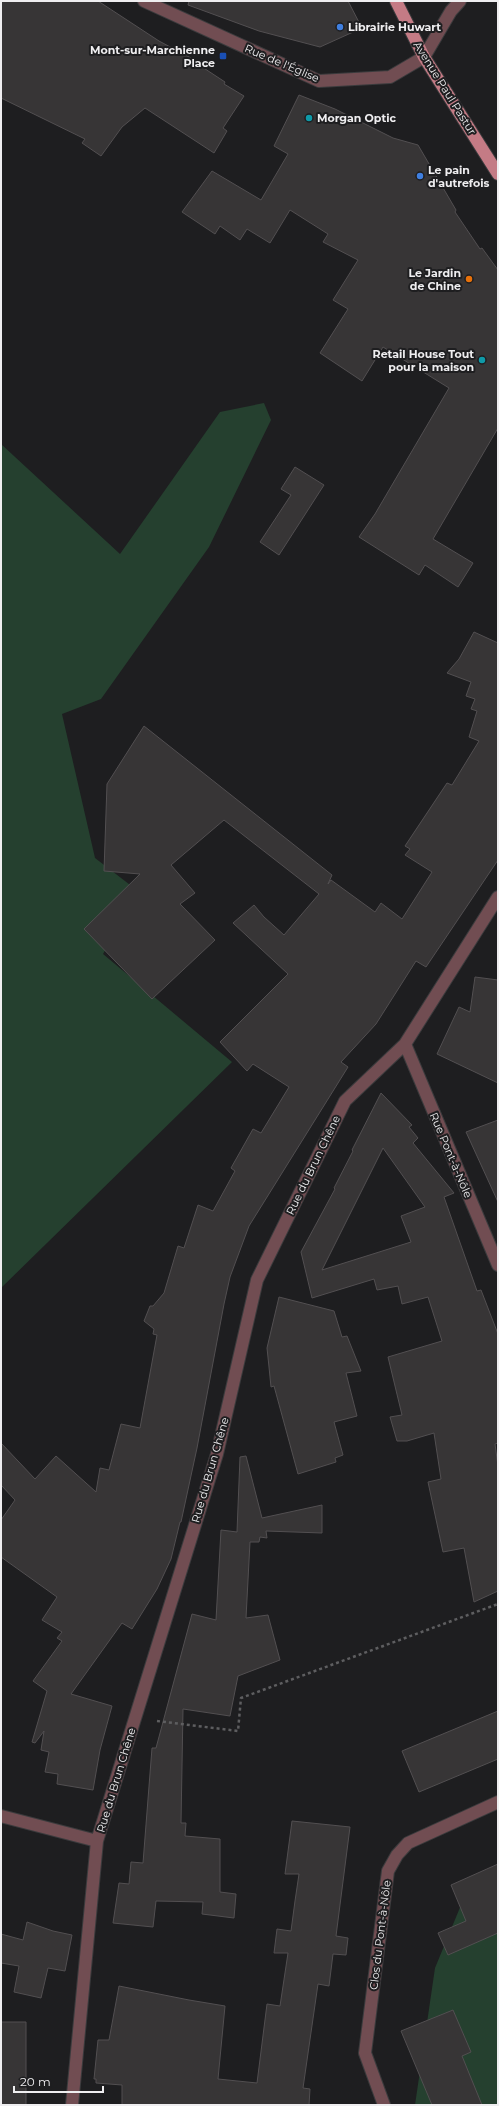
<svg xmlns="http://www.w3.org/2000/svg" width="499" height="2106" font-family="Montserrat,sans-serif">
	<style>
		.green { fill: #25402f }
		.building { fill: #373536; stroke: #524f51; fill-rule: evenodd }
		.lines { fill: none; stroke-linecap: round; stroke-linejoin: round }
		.minor-casing { stroke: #3b3b3d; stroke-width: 14 }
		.major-casing { stroke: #3b3b3d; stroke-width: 14 }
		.path { stroke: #5e5e60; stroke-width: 2.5; stroke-dasharray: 3 3; stroke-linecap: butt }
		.minor { stroke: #714d52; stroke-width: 12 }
		.major { stroke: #c47b85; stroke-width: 12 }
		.shop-dot { fill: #3f7fe0; stroke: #1e1e20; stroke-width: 1.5 }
		.transit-dot { fill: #1a4fb4; stroke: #1e1e20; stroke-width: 1.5 }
		.culture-dot { fill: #0f9aa8; stroke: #1e1e20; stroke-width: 1.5 }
		.food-dot { fill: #e8710a; stroke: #1e1e20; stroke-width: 1.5 }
		.labels { text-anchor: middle; stroke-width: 4; stroke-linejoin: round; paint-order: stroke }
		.poi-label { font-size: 11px; font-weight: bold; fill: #efeef0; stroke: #1e1e20; text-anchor: start }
		.street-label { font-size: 11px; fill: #efeef0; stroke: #1e1e20 }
	</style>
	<rect width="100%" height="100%" fill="#1e1e20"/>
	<path class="green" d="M264,403L271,420L209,547L101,699L62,714L95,858L138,891L103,954L232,1062L1,1288V444L120,554L220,412Z
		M466,1893L498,1929V2105H415L435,1968Z"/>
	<path class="building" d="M1,1H98L159,41L191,58L190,59L225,82L224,84L244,96L223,128L227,131L214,153L145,108L122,127L101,156L82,143L85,139L1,98Z
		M189,1H348L362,28L320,47L259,31L188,5Z
		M299,95L335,109L393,138L418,145L456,210L455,212L480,249L482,248L498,270V428L433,539L473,563L458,587L425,565L419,575L359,537L375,514L449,388L383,347L362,381L320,353L348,309L333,300L358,260L323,242L328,234L290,210L270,243L247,229L240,240L220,226L215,234L182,212L212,171L261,200L288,154L274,146Z
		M295,467L324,485L279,555L260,542L291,495L281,489Z
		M474,632L498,643V860L426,967L416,961L376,1024L341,1062L348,1067L249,1226L230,1277L224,1304L197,1448L181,1522H180L171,1559L157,1589L132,1629L122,1623L71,1694L112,1706L100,1750L93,1790L57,1784L58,1774L45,1772L49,1752L41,1750L44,1731L35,1743L32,1742L47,1691L33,1681L62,1641L57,1638L62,1632L42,1620L57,1597L1,1557V1520L15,1500L1,1485V1443L35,1479L56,1456L96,1492L100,1468L109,1470L121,1424L140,1428L157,1335L153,1334L154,1329L144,1321L150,1306H153L164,1293L178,1246L184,1248L198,1205L213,1211L235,1171L231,1168L253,1129L261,1133L289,1087L253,1064L247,1071L220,1042L288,974L233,923L254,905L264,917L284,935L319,894L224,820L171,865L195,893L180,904L215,940L152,999L84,929L140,874L104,871L107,784L144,726L332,875L328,884L331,880L375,912L381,903L402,919L432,872L405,855L410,849L405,846L447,783L452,785L479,741L469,737L477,711L471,709L475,699L466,696L471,682L447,673L459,659Z
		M475,977L498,980V1083L437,1054L459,1007L470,1012Z
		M381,1093L412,1125L409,1127L418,1138L413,1143L454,1193L444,1197L477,1291L481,1290L498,1334V1443L495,1444L498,1466V1591L474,1602L464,1548L443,1552L428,1482L441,1479L434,1433L407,1441H397L390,1417L402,1415L388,1357L442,1341L428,1297L402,1304L398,1286L377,1290L374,1279L312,1298L301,1252L335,1189L334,1188L353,1151L352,1150ZM383,1148L425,1207L401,1216L411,1242L322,1270Z
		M498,1120V1202L466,1132Z
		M279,1297L334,1311L342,1337L347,1336L361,1371L346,1373L357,1416L334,1422L343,1455L335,1458L336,1462L298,1474L274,1386L271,1387L269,1367L267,1348Z
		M246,1456L262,1518L322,1505V1533L266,1531L267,1538L260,1537L259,1542H250L246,1618L268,1615L280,1660L238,1676L230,1716L183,1709L181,1823H186L185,1836L220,1839V1892L236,1894L234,1918L202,1914L203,1902L156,1901L153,1927L113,1923L119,1883L129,1884L131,1862L143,1863L152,1748H156L192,1614L216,1620L221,1530L237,1532L240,1457Z
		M498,1711V1759L419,1792L402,1751Z
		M292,1821L350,1827L336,1936L348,1938L346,1955L333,1954L329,1986L318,1984L303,2088L310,2089L309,2105H122V2085L96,2083V2079H94L98,2040H109L119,1986L189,2000L225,2006L218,2079L257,2083L267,2004L280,2006L288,1953H274L277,1929L291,1931L295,1901L299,1874H285Z
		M498,1864V1933L448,1955L438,1933L466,1921L451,1885Z
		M27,1922L53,1931L72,1935L65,1971L48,1968L41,1998L14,1992L19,1966L1,1963V1934L23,1940Z
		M453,2010L471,2052L462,2056L482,2105H432L401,2031Z
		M1,2022H26V2105H1Z"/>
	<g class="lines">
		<defs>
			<path id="minor" d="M144,1L319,81L390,77L424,57L451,11L460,1
				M405,1044L498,1265
				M1,1816L97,1841
				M72,2105L97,1841L217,1454L257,1280L345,1101L405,1044L498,897
				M384,2105L365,2053L388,1871L397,1855L408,1843L498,1802"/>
			<path id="major" d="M396,1L424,57L498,174"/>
		</defs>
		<use href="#minor" class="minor-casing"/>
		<use href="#major" class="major-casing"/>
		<path class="path" d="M157,1721L238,1731L241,1698L498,1604"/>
		<use href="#minor" class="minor"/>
		<use href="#major" class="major"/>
	</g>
	<g class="shop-dot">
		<circle cx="340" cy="27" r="4"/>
		<circle cx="420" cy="176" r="4"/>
	</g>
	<rect class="transit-dot" x="219" y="52" width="8" height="8" rx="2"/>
	<g class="culture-dot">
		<circle cx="309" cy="118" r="4"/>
		<circle cx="482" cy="360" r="4"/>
	</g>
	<circle class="food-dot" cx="469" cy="279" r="4"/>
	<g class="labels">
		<g class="poi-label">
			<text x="348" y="31">Librairie Huwart</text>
			<text x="215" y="54" text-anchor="end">Mont-sur-Marchienne<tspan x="215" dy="13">Place</tspan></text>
			<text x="317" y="122">Morgan Optic</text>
			<text x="428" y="174">Le pain<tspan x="428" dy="13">d'autrefois</tspan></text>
			<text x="461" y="277" text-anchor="end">Le Jardin<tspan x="461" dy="13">de Chine</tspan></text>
			<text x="474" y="358" text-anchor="end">Retail House Tout<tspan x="474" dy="13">pour la maison</tspan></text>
		</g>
		<g class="street-label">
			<text transform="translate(282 63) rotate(23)" y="4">Rue de l'Église</text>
			<text transform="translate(445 88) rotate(58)" y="4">Avenue Paul Pastur</text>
			<text transform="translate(451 1155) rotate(67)" y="4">Rue Pont-à-Nôle</text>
			<text transform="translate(313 1165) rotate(-64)" y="4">Rue du Brun Chêne</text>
			<text transform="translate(210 1470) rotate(-74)" y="4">Rue du Brun Chêne</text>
			<text transform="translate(116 1780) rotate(-73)" y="4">Rue du Brun Chêne</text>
			<text transform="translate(380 1935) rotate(-83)" y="4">Clos du Pont-à-Nôle</text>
		</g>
	</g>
	<rect width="499" height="2106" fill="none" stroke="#efeef0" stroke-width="4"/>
	<path d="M14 2086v6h89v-6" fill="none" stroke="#efeef0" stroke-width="2"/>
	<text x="20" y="2086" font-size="12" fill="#efeef0" stroke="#1e1e20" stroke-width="3" paint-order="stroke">20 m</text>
</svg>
